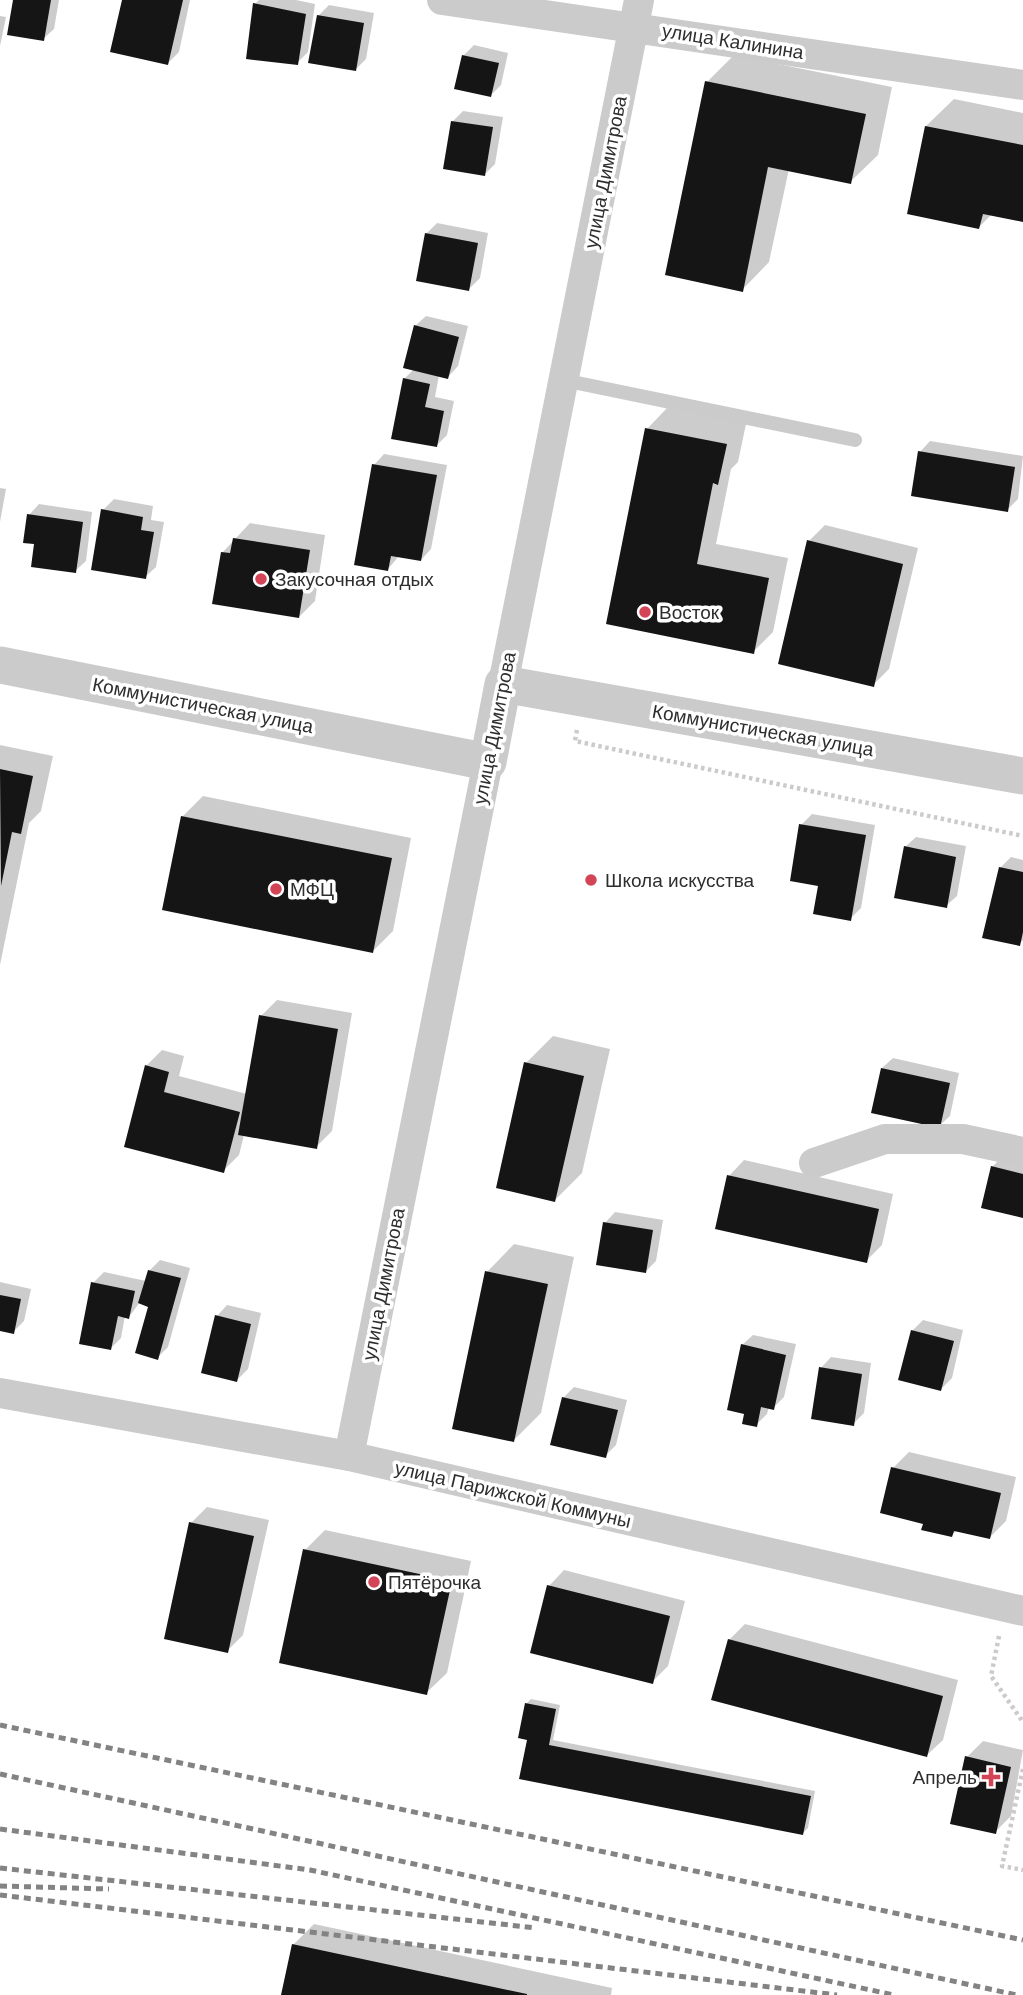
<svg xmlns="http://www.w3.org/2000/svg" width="1023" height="1995" font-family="Arial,sans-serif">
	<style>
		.shadow { fill: #0003 }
		.building { fill: #151515 }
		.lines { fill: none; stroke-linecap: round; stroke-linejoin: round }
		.path { stroke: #cbcbcb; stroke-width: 4.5; stroke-dasharray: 3.5 3.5; stroke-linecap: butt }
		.service { stroke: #cbcbcb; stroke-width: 14 }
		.minor { stroke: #cbcbcb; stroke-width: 30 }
		.tertiary { stroke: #cbcbcb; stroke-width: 37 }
		.rail { stroke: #838383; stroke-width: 5; stroke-dasharray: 7 5; stroke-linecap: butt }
		.poi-dot { fill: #d24456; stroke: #fff; stroke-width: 2.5 }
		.labels { text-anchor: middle; stroke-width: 7; stroke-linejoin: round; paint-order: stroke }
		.street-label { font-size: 19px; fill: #2e2e2e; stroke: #fff }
		.poi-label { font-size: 19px; fill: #2e2e2e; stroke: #fff; text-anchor: start }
	</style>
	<rect width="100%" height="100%" fill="#fff"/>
	<path class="shadow" d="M15,0H59L54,29L43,39Z
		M123,0H190L179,52L168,63Z
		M259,0H296L315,4L308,52L297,63L255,4Z
		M329,5L374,13L366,59L356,69L318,16Z
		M0,16L6,17L0,46Z
		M474,45L508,53L501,85L491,95L464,55Z
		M734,55L892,87L878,155L850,182L789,169L769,262L742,290L707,82Z
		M954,99L1023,113V220L992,214L979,227L926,126Z
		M463,111L503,117L495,164L485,174L452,122Z
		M437,223L488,233L480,278L469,289L426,234Z
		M426,316L468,326L458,366L448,377L439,375L435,397L454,401L447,435L436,446L404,379L414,369L415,326Z
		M667,408L746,424L738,462L731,469L716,544L788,558L773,632L753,652L608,623L647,429Z
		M930,441L1023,456L1018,499L1007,510L920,452Z
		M384,454L447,465L431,549L421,560L399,556L388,569L374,465Z
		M0,488L6,489L0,522Z
		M114,499L153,506L151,520L164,522L156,567L145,577L103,510Z
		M39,504L92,512L86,561L75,571L36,543L29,515Z
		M250,523L325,535L315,601L299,617L222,553Z
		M825,525L918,548L889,669L873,685L809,541Z
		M0,745L53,756L41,811L29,823L0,965Z
		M203,796L411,838L393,931L373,951L182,817Z
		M812,814L875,825L861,908L850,919L820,884L801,825Z
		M916,837L966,846L957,896L946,906L905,847Z
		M1011,857L1023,860V940L1019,944L1000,868Z
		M277,1000L352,1013L332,1131L316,1147L244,1135L239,1155L223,1171L126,1145L146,1066L162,1050L184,1056L179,1076L247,1094L261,1016Z
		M553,1036L610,1049L582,1173L555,1200L526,1063Z
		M893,1058L959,1073L950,1116L939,1126L882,1068Z
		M1003,1156L1023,1161V1216L992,1167Z
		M744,1160L893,1194L882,1245L866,1261L729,1176Z
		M615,1212L663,1220L656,1261L646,1271L605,1223Z
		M514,1244L574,1257L541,1413L514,1440L487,1272Z
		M160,1260L190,1268L168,1347L157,1358L150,1306L140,1302L129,1317L125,1316L121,1338L111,1348L93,1283L104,1272L146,1281L149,1271Z
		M0,1282L31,1289L24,1321L13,1332L0,1329Z
		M227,1305L261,1313L248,1369L237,1380L217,1316Z
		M923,1320L963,1330L952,1378L941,1389L912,1331Z
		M753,1335L796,1344L784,1397L773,1408L769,1407L767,1414L756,1425L746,1412L742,1345Z
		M831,1357L871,1363L864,1413L853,1424L821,1368Z
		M574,1387L627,1400L616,1445L605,1456L563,1398Z
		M909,1452L1016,1477L1006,1521L990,1537L957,1530L952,1535L925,1522L893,1468Z
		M207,1507L269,1520L243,1635L227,1651L191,1523Z
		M325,1530L471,1561L447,1673L426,1693L305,1550Z
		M564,1570L685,1601L668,1666L652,1682L549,1586Z
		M745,1624L958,1680L943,1740L927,1755L729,1640Z
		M531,1699L560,1705L553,1740L815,1791L808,1828L803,1833L529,1739L526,1704Z
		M983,1741L1023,1750L1011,1816L995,1832L967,1757Z
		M314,1924L612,1988L611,1995H283L293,1945Z"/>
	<path class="building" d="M13,0H51L44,41L7,35Z
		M122,0H183L168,65L110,52Z
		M253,3L306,14L298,65L246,59Z
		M317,15L364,23L356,71L308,63Z
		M462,55L499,63L491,97L454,89Z
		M705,81L866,114L851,184L768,167L743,292L665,275Z
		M451,121L493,127L485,176L443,169Z
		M925,126L1023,145V222L983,214L979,229L907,214Z
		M425,233L478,243L469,291L416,281Z
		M414,325L459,337L448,379L403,368Z
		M403,378L430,384L425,407L444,411L437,447L391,439Z
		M645,428L727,444L718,485L713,483L697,564L769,578L754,654L606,624Z
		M918,451L1015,467L1008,512L911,496Z
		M372,464L437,475L421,561L391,556L388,571L354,565Z
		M101,509L143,517L141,530L154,532L146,579L91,570Z
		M27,514L83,522L76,573L31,567L34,544L23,543Z
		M233,538L310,550L299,618L212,604L221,552L230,553Z
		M807,540L903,564L874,687L778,664Z
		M0,769L33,776L21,834L12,832L1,886Z
		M181,816L392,858L373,953L162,910Z
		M799,824L866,835L851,921L813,914L818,886L790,881Z
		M904,846L956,857L947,908L894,898Z
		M999,867L1023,872V932L1020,946L982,938Z
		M259,1015L338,1029L317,1149L238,1135Z
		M524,1062L584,1076L555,1202L496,1188Z
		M145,1065L169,1072L164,1092L240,1112L224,1173L124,1147Z
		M881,1068L950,1083L940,1128L871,1113Z
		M991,1166L1023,1174V1218L981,1208Z
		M727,1175L879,1209L867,1263L715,1229Z
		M603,1222L653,1230L646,1273L596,1265Z
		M148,1270L181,1278L158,1360L135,1353L148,1307L138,1303Z
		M485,1271L548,1284L514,1442L452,1429Z
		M91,1282L135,1291L129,1319L118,1316L111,1350L79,1344Z
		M0,1295L21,1299L14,1334L0,1331Z
		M215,1315L251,1324L237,1382L201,1373Z
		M911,1330L954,1341L941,1391L898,1380Z
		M741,1344L786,1355L774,1410L761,1407L757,1427L742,1424L744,1414L727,1410Z
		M819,1367L862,1374L854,1426L811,1419Z
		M562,1397L618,1410L606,1458L550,1445Z
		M891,1467L1001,1493L990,1539L954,1531L952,1537L921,1530L923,1524L880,1513Z
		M189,1522L254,1536L228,1653L164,1639Z
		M303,1549L452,1581L427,1695L279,1663Z
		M547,1585L670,1616L653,1684L530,1653Z
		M728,1639L943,1696L927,1757L711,1700Z
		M525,1703L556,1709L549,1745L811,1796L803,1835L519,1779L527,1740L518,1738Z
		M965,1756L1011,1767L996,1834L950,1824Z
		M292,1944L527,1994V1995H281Z"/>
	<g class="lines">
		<path class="path" d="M577,730L575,741L1023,836
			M999,1636L991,1676L1023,1722
			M1023,1769L1002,1866L1023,1870"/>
		<path class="service" d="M563,380L855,440"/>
		<path class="minor" d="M442,0L1023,85
			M503,684L639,0
			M814,1163L885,1139H963L1023,1152
			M0,1393L349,1456L1023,1611
			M349,1456L488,762"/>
		<path class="tertiary" d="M0,665L488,762L503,684L1023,776"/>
		<path class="rail" d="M0,1725L1023,1940
			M0,1774L1017,1995
			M0,1829L310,1870L894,1995
			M0,1868L536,1928
			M0,1886L109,1889
			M0,1895L837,1995"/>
	</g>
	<g class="poi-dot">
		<circle cx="261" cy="579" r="7"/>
		<circle cx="645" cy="612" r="7"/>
		<circle cx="591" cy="880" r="7"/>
		<circle cx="276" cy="889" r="7"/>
		<circle cx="374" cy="1582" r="7"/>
		<path d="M987.5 1766.5h7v7h7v7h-7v7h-7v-7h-7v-7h7z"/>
	</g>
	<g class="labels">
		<g class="street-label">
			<text transform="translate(733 41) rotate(9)" y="7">улица Калинина</text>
			<text transform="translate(605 172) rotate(-79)" y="7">улица Димитрова</text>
			<text transform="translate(203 705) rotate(11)" y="7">Коммунистическая улица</text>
			<text transform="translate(494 728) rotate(-79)" y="7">улица Димитрова</text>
			<text transform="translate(763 730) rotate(10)" y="7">Коммунистическая улица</text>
			<text transform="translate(383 1284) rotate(-79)" y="7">улица Димитрова</text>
			<text transform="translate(513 1494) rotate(13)" y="7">улица Парижской Коммуны</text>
		</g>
		<g class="poi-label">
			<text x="275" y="586">Закусочная отдых</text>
			<text x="659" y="619">Восток</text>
			<text x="605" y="887">Школа искусства</text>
			<text x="290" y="896">МФЦ</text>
			<text x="388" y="1589">Пятёрочка</text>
			<text x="977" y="1784" text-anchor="end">Апрель</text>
		</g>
	</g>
</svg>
